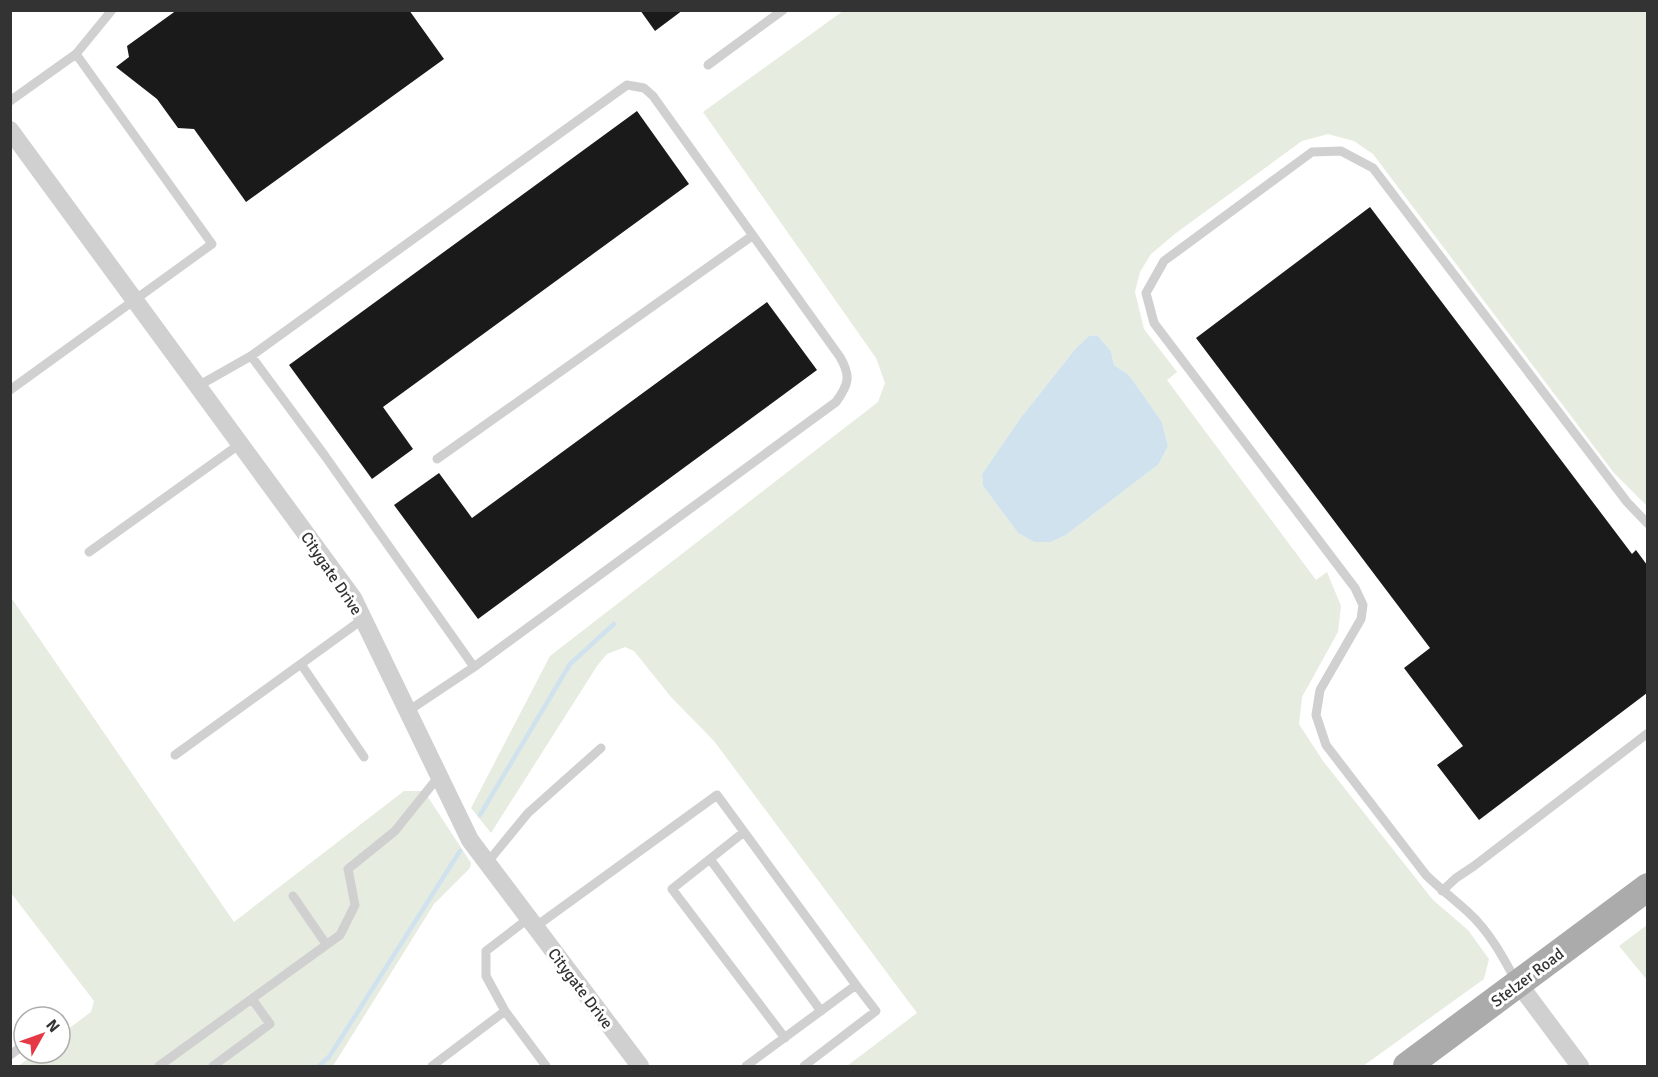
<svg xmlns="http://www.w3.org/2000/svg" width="1658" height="1077" font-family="Signika,sans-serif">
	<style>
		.green { fill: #e6ecdf; fill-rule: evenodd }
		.water { fill: #cfe2ee }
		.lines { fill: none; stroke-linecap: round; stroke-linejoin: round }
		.stream { stroke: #cfe2ee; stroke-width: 4.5 }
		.building { fill: #1a1a1a }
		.lane { stroke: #d0d0d0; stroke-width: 9 }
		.street { stroke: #d0d0d0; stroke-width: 18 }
		.primary { stroke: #ababab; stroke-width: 28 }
		.labels { text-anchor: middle; stroke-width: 6; stroke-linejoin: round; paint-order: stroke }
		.street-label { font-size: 16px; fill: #333; stroke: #fff }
	</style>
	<rect width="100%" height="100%" fill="#fff"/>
	<path class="green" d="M843,11H1647V506L1614,473L1373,154L1354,141L1328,134L1302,141L1176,233L1151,254L1140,272L1135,292L1144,329L1177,372L1167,380L1316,580L1327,572L1341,606L1338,632L1302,697L1299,724L1323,761L1433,900L1468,930L1489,959L1484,979L1363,1066H847L917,1013L714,741L671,697L634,651L625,647L607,654L597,666L491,833L471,808L550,656L878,402L885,383L876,358L703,112ZM1097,335L1111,351L1114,365L1129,375L1162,422L1168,446L1159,464L1066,535L1051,542H1034L1018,533L983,486L982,474L1022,416L1076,348L1089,336Z
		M10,596L234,922L404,791H424L471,863L470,868L434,904L333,1066H18L36,1053H60V1035L91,1012L94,1001L11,893Z
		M1647,925V980L1619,946Z"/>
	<path class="water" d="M1097,335L1111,351L1114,365L1129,375L1162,422L1168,446L1159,464L1066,535L1051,542H1034L1018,533L983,486L982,474L1022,416L1076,348L1089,336Z"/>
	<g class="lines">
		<path class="stream" d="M480,815L570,664L614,624
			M319,1066L329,1057L460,851"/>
	</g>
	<path class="building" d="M177,10H409L444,59L246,202L194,129L178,128L157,99L116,67L129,57L127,46Z
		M640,10H683L655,31Z
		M637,111L689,184L383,407L413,449L372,479L289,365Z
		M1370,207L1632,554L1636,550L1647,565V693L1479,820L1437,765L1463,746L1404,668L1430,648L1196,338Z
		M767,302L817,370L478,619L394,505L439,473L472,518Z"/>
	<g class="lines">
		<path class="lane" d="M76,54L112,10
			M708,65L783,10
			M10,101L76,54L212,244L10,390
			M251,356L325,456L474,667
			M198,386L251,356L627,85L644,88L653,96L840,357C851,376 849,384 836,402L474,667L408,711
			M437,459L752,236
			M89,552L240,444
			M301,664L364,757
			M175,755L363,619
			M744,832L672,889L785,1038
			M710,859L821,1011
			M487,863L528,813L601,748
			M1442,891L1456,878L1474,866L1648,733
			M293,896L326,944
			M535,927L717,795L856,985L746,1066
			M1516,981C1503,957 1489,931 1468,912C1454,899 1439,888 1426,875L1326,745L1316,715L1320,690L1361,619L1363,605L1355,588L1154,323L1146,293L1164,261L1312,152L1341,151L1373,168L1627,502L1648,524
			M505,1011L486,976V951L529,918
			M60,1019V1018
			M10,1055L24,1045
			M159,1066L340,935L355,905L348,869L395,831L439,776
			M213,1066L270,1024L252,999
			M432,1066L505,1011L546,1066
			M804,1066L876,1011L856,985"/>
		<path class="street" d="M10,130L353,598L470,840L640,1066
			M1518,983L1580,1066"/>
		<path class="primary" d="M1407,1066L1648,887"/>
	</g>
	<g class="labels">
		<g class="street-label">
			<text transform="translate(332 573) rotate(56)" y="6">Citygate Drive</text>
			<text transform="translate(1527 977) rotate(-37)" y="6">Stelzer Road</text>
			<text transform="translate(581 988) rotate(53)" y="6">Citygate Drive</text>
		</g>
	</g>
	<rect width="1658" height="1077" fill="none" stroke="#333333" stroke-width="24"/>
	<g transform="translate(42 1035) rotate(50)"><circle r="28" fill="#ffffff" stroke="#adadad" stroke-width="1.5"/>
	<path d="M0-4.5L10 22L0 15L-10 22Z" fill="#e63946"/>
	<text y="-9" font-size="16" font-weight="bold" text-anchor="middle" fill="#333333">N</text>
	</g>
</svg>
